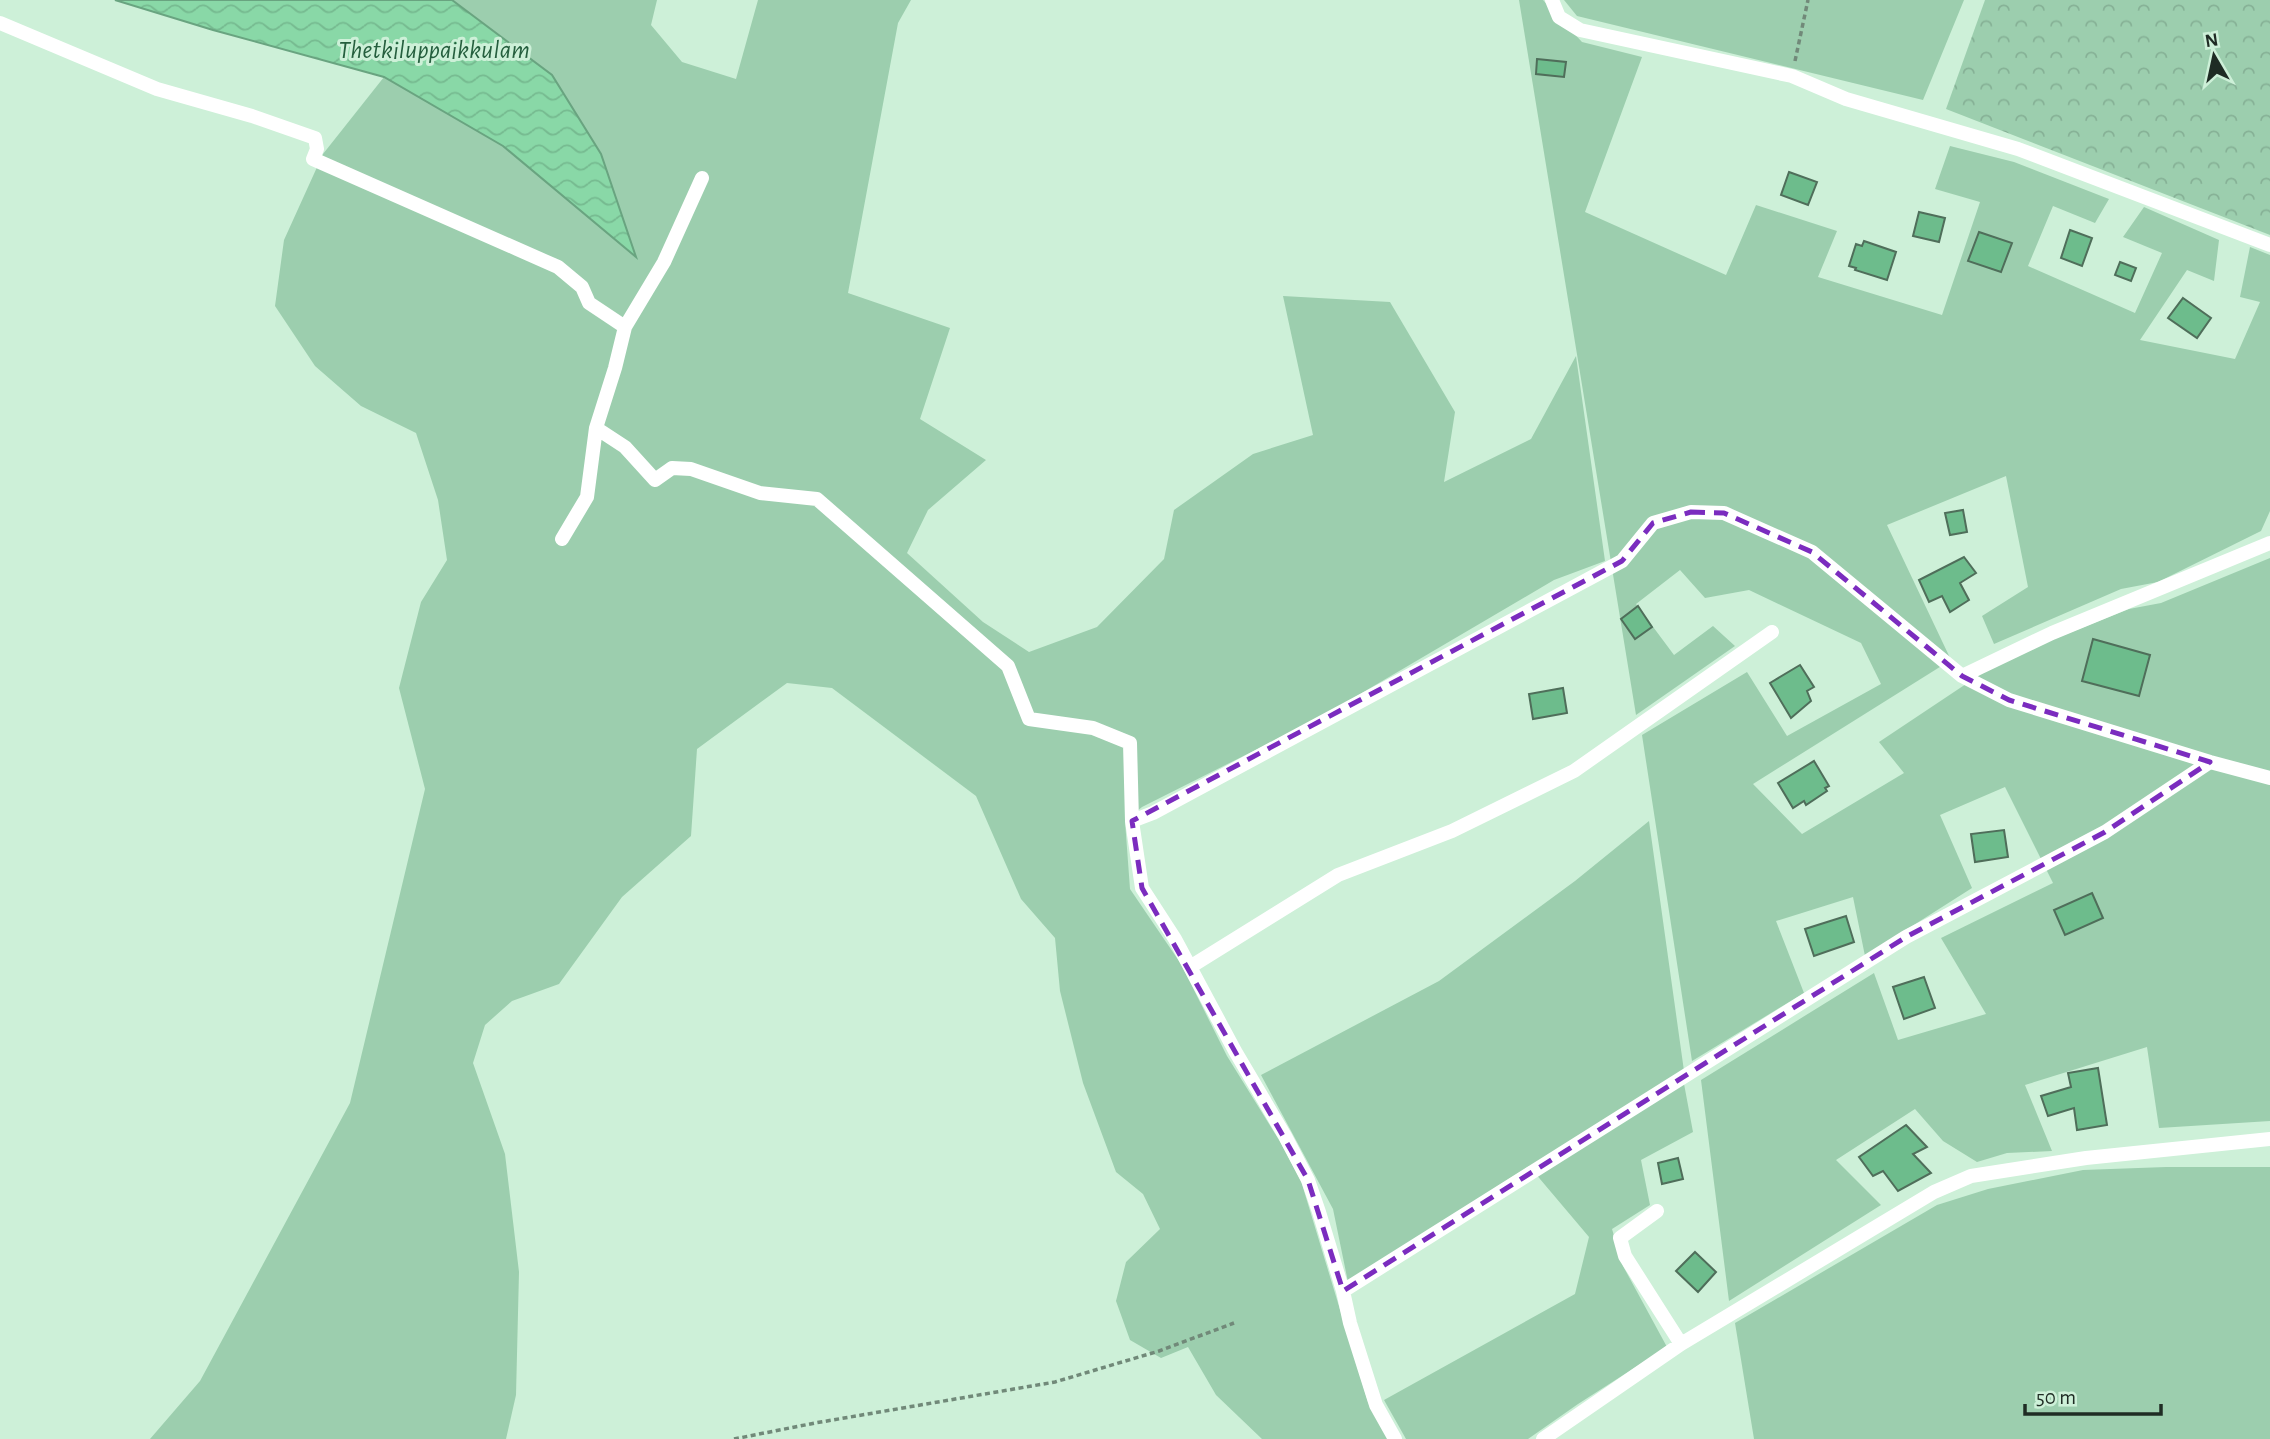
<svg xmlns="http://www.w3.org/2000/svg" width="2270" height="1439" font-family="'Alegreya Sans',sans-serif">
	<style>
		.grass { fill: #9cceae }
		.forest { fill: url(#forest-crowns) }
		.water { fill: url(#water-waves); stroke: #69a480; stroke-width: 2 }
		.building { fill: #6dbc8c; stroke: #4f6e5a; stroke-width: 2 }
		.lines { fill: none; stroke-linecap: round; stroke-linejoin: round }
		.path { stroke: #718979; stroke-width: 3.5; stroke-dasharray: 5 3.5; stroke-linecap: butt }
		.street { stroke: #fff; stroke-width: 14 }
		.marked { fill: none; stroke: #7b2cbf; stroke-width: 5; stroke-dasharray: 14 9; stroke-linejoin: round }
		.labels { text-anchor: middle; stroke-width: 6; stroke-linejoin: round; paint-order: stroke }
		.water-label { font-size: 26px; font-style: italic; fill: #255f3e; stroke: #cdf0d8 }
	</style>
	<defs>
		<pattern id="forest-crowns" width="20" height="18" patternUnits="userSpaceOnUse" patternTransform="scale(1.75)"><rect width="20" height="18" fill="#9cceae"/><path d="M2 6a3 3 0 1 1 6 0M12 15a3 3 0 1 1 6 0" fill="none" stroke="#86b196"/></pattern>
		<pattern id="water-waves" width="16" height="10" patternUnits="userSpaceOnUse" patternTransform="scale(1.75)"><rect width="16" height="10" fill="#89d8a7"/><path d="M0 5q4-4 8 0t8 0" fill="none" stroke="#76ba90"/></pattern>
	</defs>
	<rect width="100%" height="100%" fill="#cdf0d8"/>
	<path class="grass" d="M452,0H657L651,25L682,62L736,79L758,0H911L898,23L848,293L950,328L920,419L986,460L928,510L907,553L983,622L1029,652L1097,627L1164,559L1174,510L1253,454L1313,435L1283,296L1390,302L1455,412L1444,482L1531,439L1576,356L1605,561L1554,580L1321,717L1142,807L1125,821L1130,889L1181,964L1227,1056L1279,1140L1301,1181L1368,1402L1388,1439H1262L1216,1395L1188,1347L1161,1358L1130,1340L1116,1301L1126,1262L1160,1229L1143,1194L1116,1172L1083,1083L1060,991L1055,938L1021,899L976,796L832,688L787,683L697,749L691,836L622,897L559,984L512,1001L485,1025L473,1063L505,1154L519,1272L516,1395L506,1439H150L200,1381L350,1103L425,789L399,688L421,602L447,560L438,500L416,433L361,406L315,366L275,306L284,240L323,154L384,77L503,146L635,255L552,75Z
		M1519,0H1543L1582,42L1642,57L1585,212L1726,275L1756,205L1837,231L1818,277L1942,315L1980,202L1935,189L1950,146L2014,162L2109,199L2095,223L2053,206L2028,266L2135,313L2162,253L2123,237L2144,207L2219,240L2214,281L2187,270L2140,340L2235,359L2260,302L2240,297L2250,247L2270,255V511L2261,531L2158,582L2121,589L1994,644L1982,616L2028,587L2006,476L1887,525L1951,660L1753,784L1802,834L1904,773L1879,742L1984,672L2054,639L2129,609L2161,603L2270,558V1121L2159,1128L2147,1047L2025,1085L2052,1151L2007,1153L1977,1162L1943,1141L1915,1109L1836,1160L1881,1205L1729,1301L1701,1080L1874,973L1898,1040L1986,1014L1941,938L2053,883L2005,787L1940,815L1972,888L1865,956L1853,897L1776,921L1804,993L1692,1061L1642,735L1747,672L1787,736L1881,684L1861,643L1749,590L1705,598L1680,570L1636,604L1674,655L1713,626L1735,646L1636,715Z
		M1564,0H1964L1923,100L1577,16Z
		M1649,821L1684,1071L1682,1073L1693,1132L1641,1160L1650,1205L1612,1229L1623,1266L1667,1347L1578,1404L1528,1439H1406L1384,1400L1575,1294L1589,1237L1529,1166L1348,1282L1333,1209L1261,1075L1439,981L1575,881Z
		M2166,1167H2270V1439H1754L1735,1323L1937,1205L1988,1189L2083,1170Z"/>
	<path class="forest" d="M1985,0H2270V235L1946,109Z"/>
	<path class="water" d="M115,0H452L552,75L601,154L636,257L503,146L384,77L213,30Z"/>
	<path class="building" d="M1537,59L1566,62L1564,77L1536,74Z
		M1789,172L1817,182L1808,205L1781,195Z
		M1919,212L1945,218L1939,242L1913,236Z
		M2070,230L2092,238L2082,266L2061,258Z
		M1979,232L2012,243L2001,272L1968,261Z
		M1864,241L1896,252L1887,280L1855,270L1856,268L1849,266L1856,244L1862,246Z
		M2120,262L2136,268L2131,281L2115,275Z
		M2183,298L2211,318L2197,338L2168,318Z
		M1963,510L1967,532L1950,535L1945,513Z
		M1964,557L1976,573L1960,583L1969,600L1950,612L1942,596L1929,602L1919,580Z
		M1638,606L1652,627L1635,639L1621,619Z
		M2093,639L2150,655L2139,696L2082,681Z
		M1800,665L1814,687L1807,691L1811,701L1791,718L1770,683Z
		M1563,688L1567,713L1533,719L1529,694Z
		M1814,761L1829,786L1825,788L1827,791L1806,805L1804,801L1793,808L1778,783Z
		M2004,830L2008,857L1975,862L1971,834Z
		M2092,893L2103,918L2065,935L2054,910Z
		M1846,916L1854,942L1814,956L1805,929Z
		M1924,977L1935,1008L1904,1019L1893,987Z
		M2098,1068L2107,1125L2077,1130L2074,1108L2048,1116L2041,1096L2071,1087L2068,1073Z
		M1906,1125L1927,1147L1913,1154L1931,1173L1898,1191L1883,1171L1873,1176L1859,1157Z
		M1678,1158L1683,1179L1662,1184L1658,1163Z
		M1695,1252L1716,1272L1698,1292L1676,1271Z"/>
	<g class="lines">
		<path class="path" d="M1795,61L1808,0
			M734,1439L815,1423L1055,1382L1159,1351L1234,1323"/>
		<path class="street" d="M1552,0L1559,17L1580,30L1792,76L1846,99L2018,149L2270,245
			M0,23L157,89L252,116L315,138L317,149L313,159L558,267L582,287L589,303L625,327L615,368L596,428L587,497L562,539
			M625,327L664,262L702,178
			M596,428L625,447L655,480L672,468L691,469L760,493L817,499L1008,666L1029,719L1093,728L1130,743L1132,821L1142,888L1175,939L1235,1051L1285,1136L1308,1180L1319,1212L1343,1291L1350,1323L1376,1405L1395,1439
			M1962,676L2052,633L2270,543
			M1132,821L1153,813L1622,561L1653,523L1691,512L1724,513L1812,552L1962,676L2009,700L2210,762L2270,778
			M1190,967L1338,875L1452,831L1574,771L1772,632
			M1657,1211L1620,1238L1625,1256L1681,1344
			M1343,1291L1906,937L2105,832L2210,762
			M1543,1439L1681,1344L1934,1192L1971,1176L2086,1158L2270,1139"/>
	</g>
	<path class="marked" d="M1691,512L1724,513L1812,552L1962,676L2009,700L2210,762L2105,832L1906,937L1343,1291L1308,1180L1142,888L1132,821L1622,561L1653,523Z"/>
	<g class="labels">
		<g class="water-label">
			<text x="434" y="58">Thetkiluppaikkulam</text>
		</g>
	</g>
	<g transform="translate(2214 56) rotate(351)" stroke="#cdf0d8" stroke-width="5" paint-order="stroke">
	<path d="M0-5L12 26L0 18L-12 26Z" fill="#1f2c24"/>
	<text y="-10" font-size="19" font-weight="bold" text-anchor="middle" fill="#1f2c24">N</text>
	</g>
	<path d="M2025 1404v10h136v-10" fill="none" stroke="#1f2c24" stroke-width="3.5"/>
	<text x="2036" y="1404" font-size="21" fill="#1f2c24" stroke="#cdf0d8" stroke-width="5" paint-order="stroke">50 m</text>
</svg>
